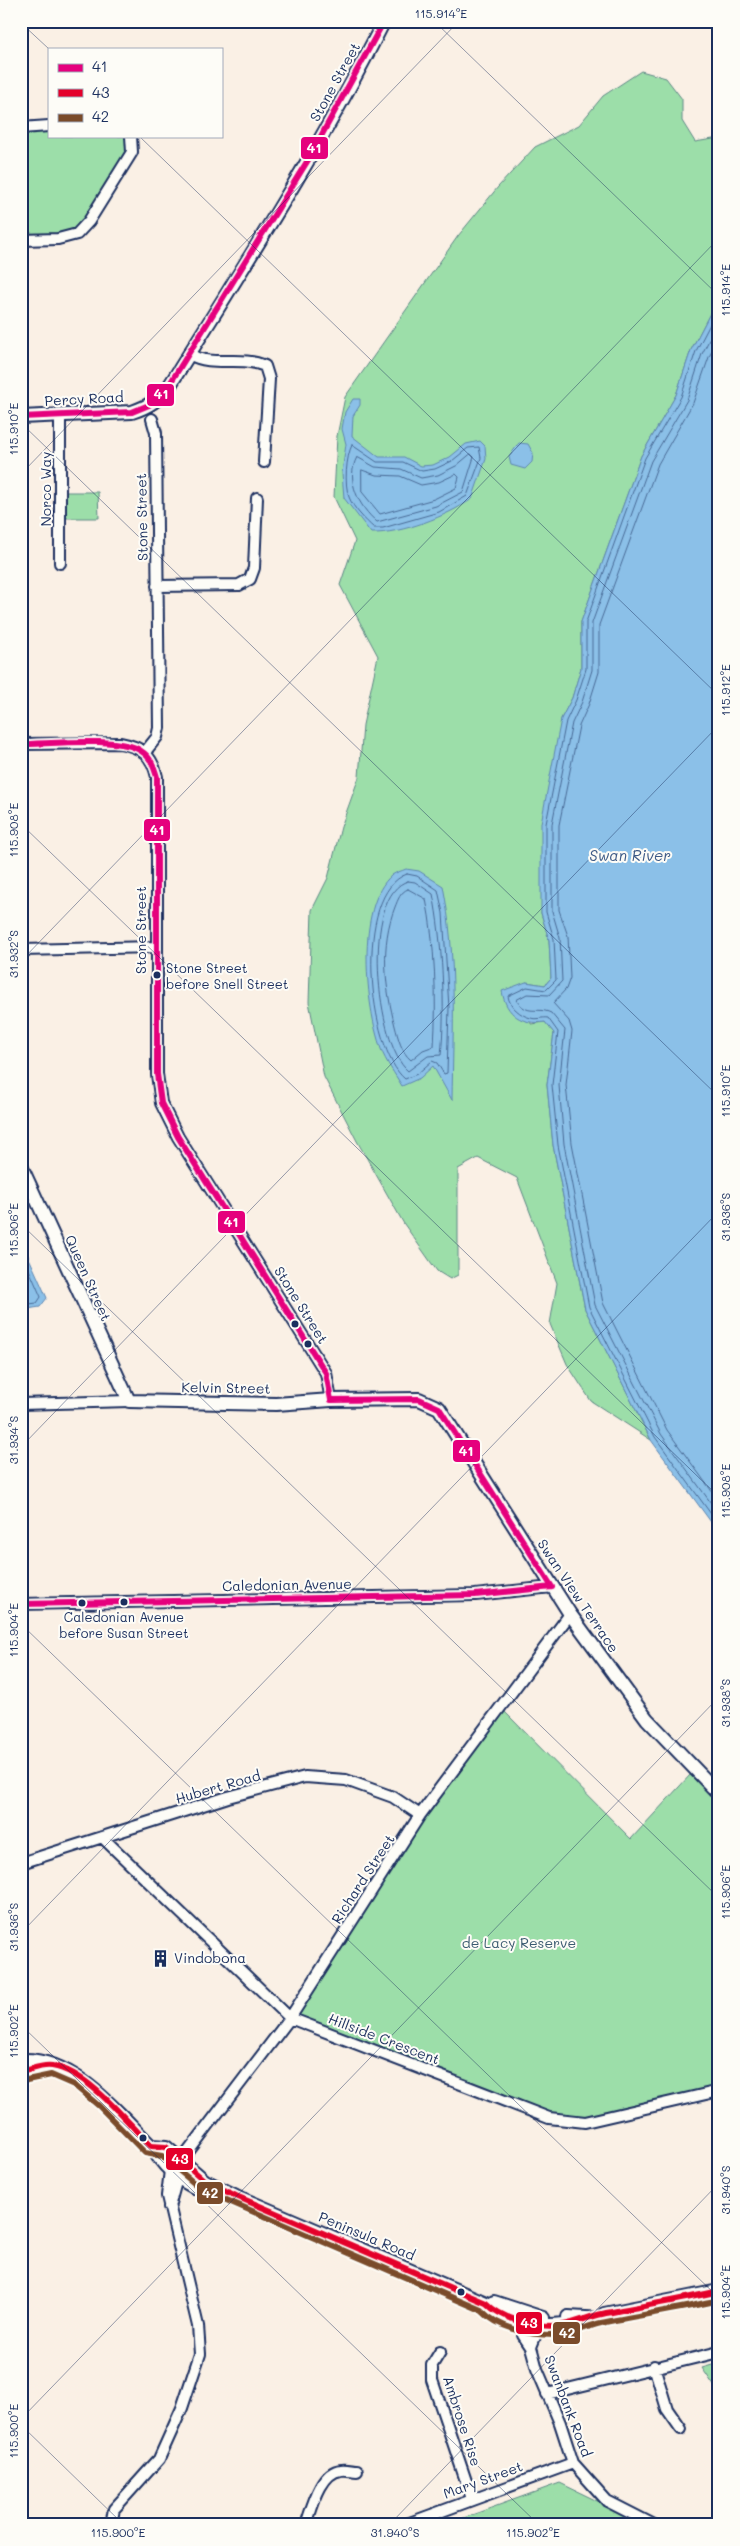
<svg xmlns="http://www.w3.org/2000/svg" width="740" height="2546" font-family="Mali,sans-serif">
	<style>
		.green { fill: #9cdea9; stroke: #5c8684 }
		.water { fill: #8bc0e8; stroke: #5e86b1 }
		.lines { fill: none; stroke-linecap: round; stroke-linejoin: round }
		.shore { stroke: #486995; stroke-width: 1 }
		.minor-casing { stroke: #1b2f5e; stroke-width: 14 }
		.tertiary-casing { stroke: #1b2f5e; stroke-width: 16 }
		.minor { stroke: #fdfcf7; stroke-width: 10 }
		.tertiary { stroke: #fdfcf7; stroke-width: 12 }
		.bus-1-casing { stroke: #fdfcf7; stroke-width: 10 }
		.bus-2-casing { stroke: #fdfcf7; stroke-width: 10 }
		.bus-3-casing { stroke: #fdfcf7; stroke-width: 10 }
		.bus-1 { stroke: #e5007d; stroke-width: 6 }
		.bus-2 { stroke: #e4002b; stroke-width: 6 }
		.bus-3 { stroke: #7a4b2a; stroke-width: 6 }
		.ticks { fill: none; stroke: #1b2f5e; stroke-width: 1; stroke-opacity: 0.45 }
		.bus-dot { fill: #1b2f5e; stroke: #fdfcf7; stroke-width: 2 }
		.labels { text-anchor: middle; stroke-width: 4; stroke-linejoin: round; paint-order: stroke }
		.bus-label { font-size: 13px; fill: #1b2f5e; stroke: #fdfcf7; text-anchor: start }
		.street-label { font-size: 14px; fill: #1b2f5e; stroke: #fdfcf7 }
		.park-label { font-size: 14px; fill: #3b5b71; stroke: #fdfcf7 }
		.poi-label { font-size: 14px; fill: #1b2f5e; stroke: #fdfcf7; text-anchor: start }
		.water-label { font-size: 15px; font-style: italic; fill: #3d5a87; stroke: #fdfcf7 }
		.line-badge { stroke: #fdfcf7; stroke-width: 2 }
		.badge-label { font-size: 14px; text-anchor: middle; font-weight: bold; fill: #fff }
		.neatline { fill: none; stroke: #1b2f5e; stroke-width: 2 }
		.ticks-label { font-size: 12px; text-anchor: middle; fill: #1b2f5e }
	</style>
	<rect width="100%" height="100%" fill="#faf0e5"/>
	<filter id="ink" filterUnits="userSpaceOnUse"><feTurbulence type="fractalNoise" baseFrequency=".02" numOctaves="2"/><feDisplacementMap in="SourceGraphic" scale="10" xChannelSelector="R" yChannelSelector="G"/><feConvolveMatrix kernelMatrix="1 2 1 2 8 2 1 2 1" color-interpolation-filters="sRGB"/></filter>
	<g filter="url(#ink)">
		<path class="green" d="M641,71L666,78L682,99V121L695,142L719,138V296L691,350L676,395L641,456L581,622V668L572,698L561,719L541,913L549,940L551,978L545,985L526,982L531,1024L545,1022L554,1033L547,1085L553,1145L585,1309L651,1440L591,1401L567,1364L550,1324L557,1283L517,1178L478,1158L458,1169V1275L450,1279L437,1271L404,1224L357,1141L324,1077L309,1002L312,910L328,878L341,827L359,777L363,725L378,656L340,585L355,541L334,497L337,436L345,397L458,236L498,187L535,147L579,125L603,96Z
			M49,126V136H124L132,152L89,221L58,239L21,243V128Z
			M65,492H98L99,518H65Z
			M500,1707L631,1839L691,1774L719,1803V2086L585,2120H568L290,2018L420,1815Z
			M719,2363V2393L702,2368Z
			M560,2483L647,2525H444Z"/>
		<path class="water" d="M719,296V1533L651,1440L585,1309L553,1145L547,1085L554,1033L545,1022C522,1025 506,1015 502,991L526,982L545,985L551,978L549,940L541,913V823L561,719L572,698L581,668V622L641,456L676,395L691,350Z
			M353,399H360V405L353,416L352,436L379,457H404L421,466L433,465L450,457L466,444L480,441L485,446L486,459L472,499C447,516 402,534 371,533L344,498L342,473L346,444L342,429L345,412Z
			M519,443L528,444L533,453L532,462L525,469L511,465L509,457Z
			M406,869L419,871L443,886C457,956 453,1029 452,1100L433,1066L420,1078L402,1086C395,1074 386,1062 381,1049C366,1008 355,906 392,875C396,872 402,871 406,869Z
			M21,1240L47,1298L40,1307L21,1310Z"/>
		<g class="lines">
			<path class="shore" d="M719,307L696,351L681,397L645,458L586,622V669L576,700L566,721L546,824V912L554,939L556,980L546,990L527,987L508,996C509,1006 521,1016 531,1018C536,1020 542,1017 548,1018L558,1032L552,1085L558,1145L589,1307L655,1437L719,1525
				M719,320L702,354L687,400L651,461L592,623V670L582,702L572,723L552,824V911L560,938L562,981L549,995L527,994L516,1000C529,1017 536,1006 551,1013L565,1030L559,1085L564,1144L595,1305L661,1434L719,1514
				M719,337L709,357L693,403L658,464L599,625V672L589,704L579,726L559,825V910L568,936L570,978L566,989L553,1003L569,1021L572,1031L566,1085L572,1143L603,1303L667,1430L719,1501
				M352,445L377,462H403L422,471L435,469L452,461L468,448L479,447L481,458L467,496L439,512L383,528H374C366,521 353,508 349,497C344,484 346,457 352,445Z
				M471,454L474,457L463,492L436,506L377,522C359,507 345,480 357,457L375,467L401,469L421,478L438,475L456,466Z
				M362,470L376,475L400,476L421,485L439,482L456,474L459,477L456,488L434,499L380,514L362,492Z
				M407,874L417,876L438,890L443,913L449,1008L447,1073L444,1074L437,1063L432,1061L417,1074L405,1079C368,1049 353,892 407,874Z
				M408,881L415,882L433,894C442,938 446,1010 441,1055L428,1056L408,1071C376,1045 361,893 408,881Z
				M408,889L426,899C435,942 437,1002 434,1046L423,1050L411,1060C401,1052 398,1037 395,1026C385,987 380,945 395,907C398,900 400,892 408,889Z
				M21,1251L41,1297L37,1303L21,1305"/>
			<defs>
				<path id="minor" d="M21,128L49,126
					M21,240L58,239L77,234L89,221L132,152L131,136
					M189,354C213,368 240,355 265,366L269,379L264,462
					M60,563V415
					M157,586L239,585L250,579L254,568L257,498
					M21,744L120,743C142,747 152,755 157,777V1074L161,1103L178,1137L326,1373L331,1400
					M145,752L157,737L159,728L156,433L152,419
					M21,950L155,947
					M21,1404L129,1401
					M21,1604L475,1595L552,1587
					M102,1837L290,2018L549,2118L585,2122L719,2091
					M21,1863L228,1797L305,1777L346,1780L393,1797L420,1815
					M169,2207L179,2171
					M527,2316L523,2335L531,2347L537,2369L560,2423L573,2463L607,2501L654,2525
					M531,2347L535,2337L536,2317
					M440,2352L432,2365V2380L472,2499
					M654,2366L667,2409L681,2429
					M547,2394L719,2352
					M111,2525L114,2509L159,2459L182,2408L200,2354L198,2326L167,2196L170,2170L185,2156L290,2018L420,1815L570,1614
					M306,2525C312,2508 320,2472 341,2470C346,2469 352,2471 357,2471
					M404,2525L573,2463"/>
				<path id="tertiary" d="M21,417L132,412C150,406 158,400 170,385C244,266 321,147 384,21
					M21,1166L129,1401L276,1404L331,1400L419,1399L439,1408L570,1614L647,1719L719,1794
					M21,2060C74,2057 117,2112 151,2146C168,2175 195,2194 228,2196
					M21,2072L35,2071L49,2066
					M151,2146L166,2147L205,2181L236,2196L486,2303C500,2323 556,2331 576,2320
					M494,2302L543,2318
					M604,2314L719,2291
					M568,2317L603,2319L612,2314"/>
			</defs>
			<use href="#minor" class="minor-casing"/>
			<use href="#tertiary" class="tertiary-casing"/>
			<use href="#minor" class="minor"/>
			<use href="#tertiary" class="tertiary"/>
			<defs>
				<path id="bus-1" d="M21,417L132,412L149,405L166,390L308,160L384,21
					M21,744C49,744 120,736 141,751C151,757 154,767 157,777V1074L161,1103L178,1137L326,1373L331,1400
					M331,1400L419,1399L439,1408L552,1587
					M21,1604L475,1595L552,1587"/>
				<path id="bus-2" d="M21,2072C31,2070 42,2064 52,2066C89,2072 126,2121 151,2146L166,2147L205,2181L236,2196L486,2303C502,2319 531,2326 554,2326C570,2326 586,2317 602,2314C641,2306 680,2300 719,2291"/>
				<path id="bus-3" d="M22,2081L51,2075L74,2085L99,2106L145,2153L162,2156L201,2189L481,2310C498,2328 529,2335 553,2335C569,2335 585,2327 601,2323C640,2315 680,2309 719,2300"/>
			</defs>
			<use href="#bus-1" class="bus-1-casing"/>
			<use href="#bus-2" class="bus-2-casing"/>
			<use href="#bus-3" class="bus-3-casing"/>
			<use href="#bus-1" class="bus-1"/>
			<use href="#bus-2" class="bus-2"/>
			<use href="#bus-3" class="bus-3"/>
		</g>
	</g>
	<path class="ticks" d="M434,21L719,296M21,23L49,49M139,136L719,696M21,423L719,1097M21,474L459,21M21,824L719,1497M21,961L719,238M21,1224L719,1898M21,1447L719,725M21,1624L719,2298M21,1933L719,1211M21,2025L539,2525M21,2419L719,1697M21,2425L124,2525M389,2525L719,2183"/>
	<defs>
		<symbol id="building-bare" viewBox="-9 -9 18 18"><path d="M-4-6H4V6H1V3H-1V6H-4ZM-2.5-4.3h1.7v1.8h-1.7ZM.8-4.3h1.7v1.8H.8ZM-2.5-1h1.7V.8h-1.7ZM.8-1h1.7V.8H.8Z" fill="#1b2f5e" stroke="#fdfcf7" stroke-width="2.5" paint-order="stroke"/></symbol>
	</defs>
	<g fill-rule="evenodd">
		<use href="#building-bare" x="148" y="1946" width="25" height="25"/>
	</g>
	<g class="bus-dot">
		<circle cx="157" cy="975" r="4.5"/>
		<circle cx="295" cy="1324" r="4.5"/>
		<circle cx="308" cy="1344" r="4.5"/>
		<circle cx="124" cy="1602" r="4.5"/>
		<circle cx="82" cy="1603" r="4.5"/>
		<circle cx="143" cy="2138" r="4.5"/>
		<circle cx="461" cy="2292" r="4.5"/>
	</g>
	<g class="labels">
		<g class="bus-label">
			<text x="166" y="973">Stone Street<tspan x="166" dy="16">before Snell Street</tspan></text>
			<text x="124" y="1622" text-anchor="middle">Caledonian Avenue<tspan x="124" dy="16">before Susan Street</tspan></text>
		</g>
		<g class="street-label">
			<text transform="translate(335 82) rotate(-61)" y="5">Stone Street</text>
			<text transform="translate(84 399) rotate(-3)" y="5">Percy Road</text>
			<text transform="translate(46 489) rotate(-90)" y="5">Norco Way</text>
			<text transform="translate(142 517) rotate(-91)" y="5">Stone Street</text>
			<text transform="translate(141 930) rotate(-90)" y="5">Stone Street</text>
			<text transform="translate(88 1278) rotate(66)" y="5">Queen Street</text>
			<text transform="translate(301 1305) rotate(58)" y="5">Stone Street</text>
			<text transform="translate(226 1388) rotate(1)" y="5">Kelvin Street</text>
			<text transform="translate(287 1585) rotate(-1)" y="5">Caledonian Avenue</text>
			<text transform="translate(578 1596) rotate(56)" y="5">Swan View Terrace</text>
			<text transform="translate(218 1787) rotate(-16)" y="5">Hubert Road</text>
			<text transform="translate(363 1879) rotate(-57)" y="5">Richard Street</text>
			<text transform="translate(384 2039) rotate(21)" y="5">Hillside Crescent</text>
			<text transform="translate(367 2236) rotate(23)" y="5">Peninsula Road</text>
			<text transform="translate(568 2406) rotate(69)" y="5">Swanbank Road</text>
			<text transform="translate(462 2421) rotate(72)" y="5">Ambrose Rise</text>
			<text transform="translate(483 2480) rotate(-20)" y="5">Mary Street</text>
		</g>
		<g class="park-label">
			<text x="519" y="1948">de Lacy Reserve</text>
		</g>
		<g class="poi-label">
			<text x="174" y="1963">Vindobona</text>
		</g>
		<g class="water-label">
			<text x="630" y="861">Swan River</text>
		</g>
	</g>
	<g class="line-badge">
		<rect x="300" y="136" width="29" height="24" rx="5" fill="#e5007d"/>
		<rect x="146" y="383" width="29" height="24" rx="5" fill="#e5007d"/>
		<rect x="143" y="818" width="28" height="24" rx="5" fill="#e5007d"/>
		<rect x="217" y="1210" width="29" height="24" rx="5" fill="#e5007d"/>
		<rect x="452" y="1439" width="29" height="24" rx="5" fill="#e5007d"/>
		<rect x="165" y="2147" width="29" height="24" rx="5" fill="#e4002b"/>
		<rect x="196" y="2181" width="28" height="24" rx="5" fill="#7a4b2a"/>
		<rect x="515" y="2311" width="28" height="24" rx="5" fill="#e4002b"/>
		<rect x="552" y="2321" width="29" height="24" rx="5" fill="#7a4b2a"/>
	</g>
	<g class="badge-label">
		<text x="314" y="153">41</text>
		<text x="161" y="399">41</text>
		<text x="157" y="835">41</text>
		<text x="231" y="1227">41</text>
		<text x="466" y="1456">41</text>
		<text x="180" y="2164">43</text>
		<text x="210" y="2198">42</text>
		<text x="529" y="2328">43</text>
		<text x="567" y="2338">42</text>
	</g>
	<rect width="740" height="2546" fill="none" stroke="#fdfcf7" stroke-width="55"/>
	<rect x="48" y="48" width="175" height="90" fill="#fdfcf7" stroke="#a3aaba"/>
	<rect x="58" y="64" width="25" height="8" fill="#e5007d" stroke="#a3aaba"/>
	<text x="92" y="72" font-size="15" fill="#1b2f5e">41</text>
	<rect x="58" y="89" width="25" height="8" fill="#e4002b" stroke="#a3aaba"/>
	<text x="92" y="98" font-size="15" fill="#1b2f5e">43</text>
	<rect x="58" y="114" width="25" height="8" fill="#7a4b2a" stroke="#a3aaba"/>
	<text x="92" y="122" font-size="15" fill="#1b2f5e">42</text>
	<rect x="28" y="28" width="684" height="2490" class="neatline"/>
	<g class="ticks-label">
		<text x="441" y="18">115.914°E</text>
		<text transform="translate(726 290) rotate(-90)" y="4">115.914°E</text>
		<text transform="translate(14 429) rotate(-90)" y="4">115.910°E</text>
		<text transform="translate(726 690) rotate(-90)" y="4">115.912°E</text>
		<text transform="translate(14 830) rotate(-90)" y="4">115.908°E</text>
		<text transform="translate(14 954) rotate(-90)" y="4">31.932°S</text>
		<text transform="translate(726 1091) rotate(-90)" y="4">115.910°E</text>
		<text transform="translate(726 1217) rotate(-90)" y="4">31.936°S</text>
		<text transform="translate(14 1230) rotate(-90)" y="4">115.906°E</text>
		<text transform="translate(14 1440) rotate(-90)" y="4">31.934°S</text>
		<text transform="translate(726 1491) rotate(-90)" y="4">115.908°E</text>
		<text transform="translate(14 1630) rotate(-90)" y="4">115.904°E</text>
		<text transform="translate(726 1703) rotate(-90)" y="4">31.938°S</text>
		<text transform="translate(726 1892) rotate(-90)" y="4">115.906°E</text>
		<text transform="translate(14 1927) rotate(-90)" y="4">31.936°S</text>
		<text transform="translate(14 2031) rotate(-90)" y="4">115.902°E</text>
		<text transform="translate(726 2190) rotate(-90)" y="4">31.940°S</text>
		<text transform="translate(726 2292) rotate(-90)" y="4">115.904°E</text>
		<text transform="translate(14 2431) rotate(-90)" y="4">115.900°E</text>
		<text x="118" y="2537">115.900°E</text>
		<text x="395" y="2537">31.940°S</text>
		<text x="533" y="2537">115.902°E</text>
	</g>
</svg>
